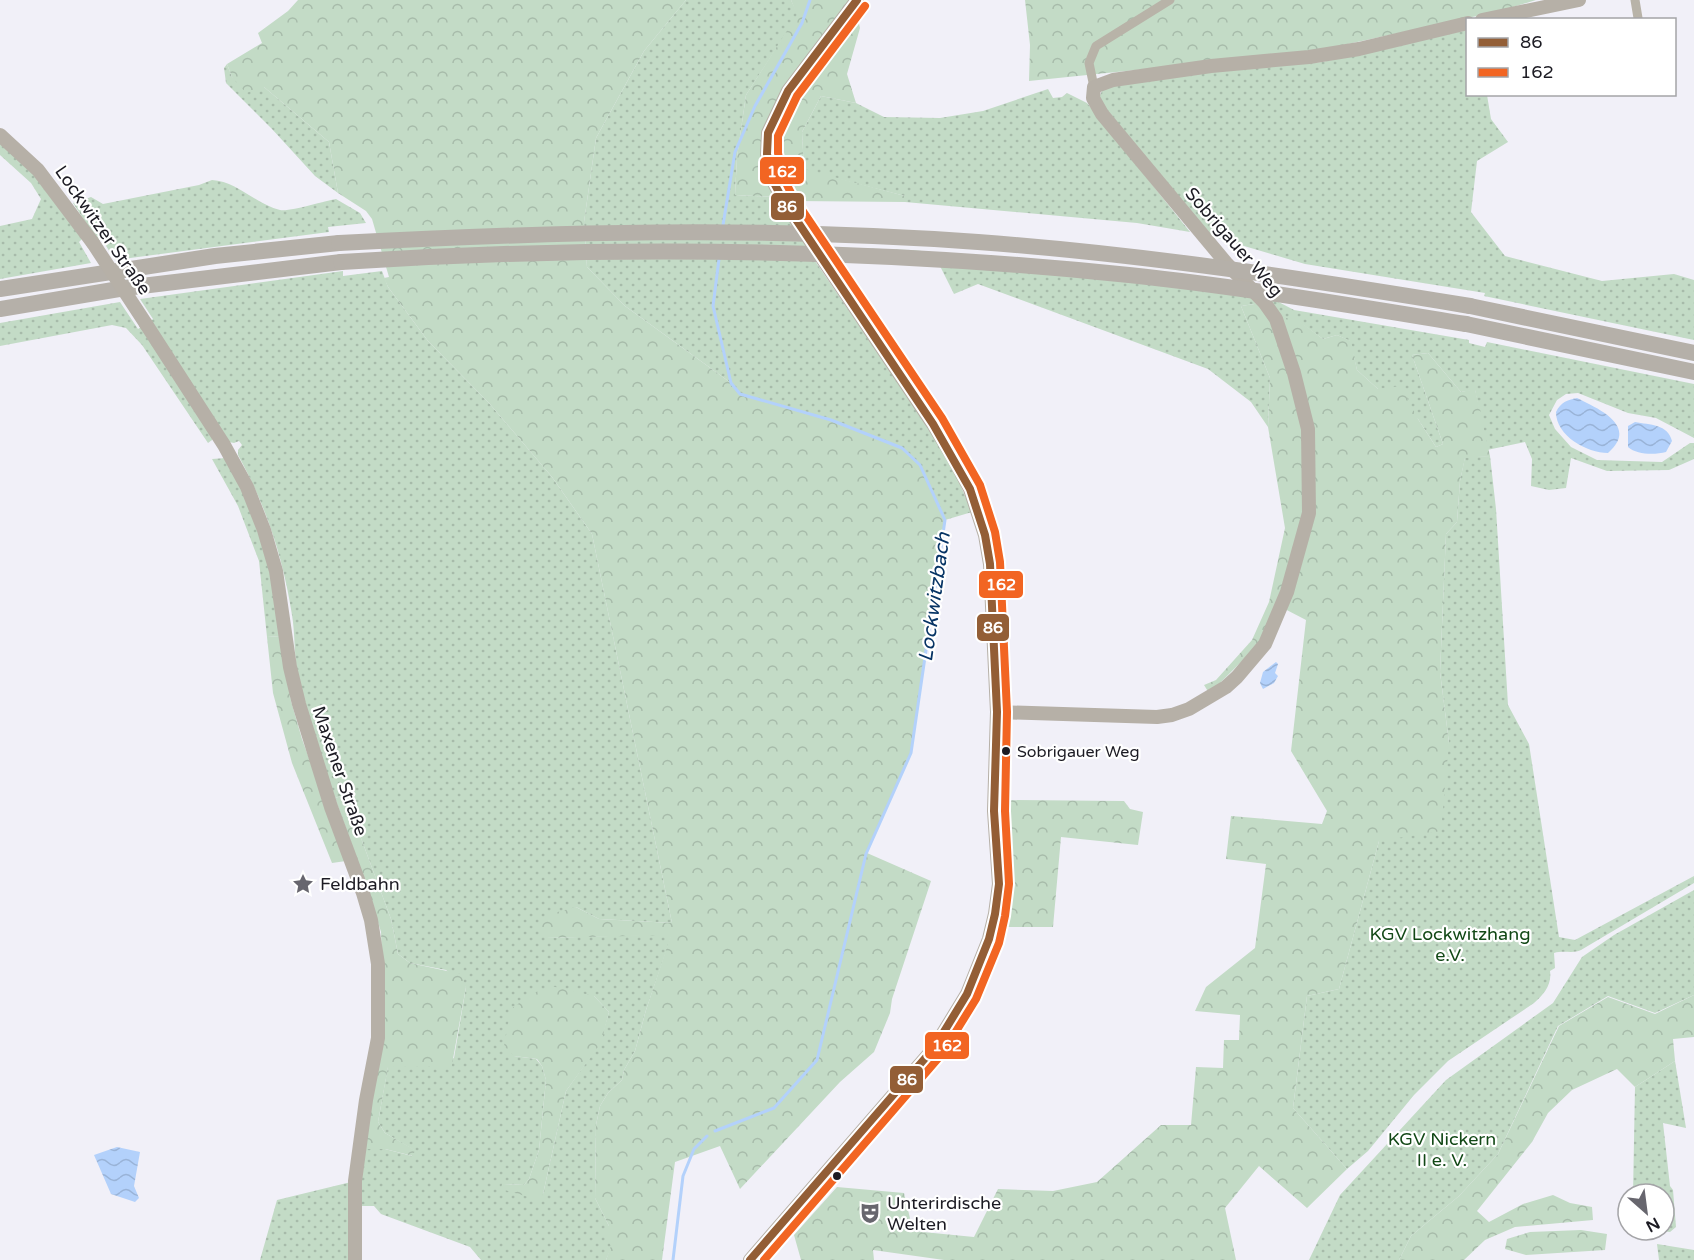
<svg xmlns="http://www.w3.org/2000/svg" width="1694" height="1260" font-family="'Varela Round',sans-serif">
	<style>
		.grass { fill: url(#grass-dots); fill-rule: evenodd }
		.forest { fill: url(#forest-crowns) }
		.water { fill: url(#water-waves) }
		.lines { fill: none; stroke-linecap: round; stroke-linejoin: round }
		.stream { stroke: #b3d1fb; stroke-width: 3 }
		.street { stroke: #b8b3a8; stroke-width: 9 }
		.secondary { stroke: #b6b0a7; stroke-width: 14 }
		.highway { stroke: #b5b0a9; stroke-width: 16 }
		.secondary-bridge { stroke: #b6b0a7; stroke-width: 14 }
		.highway-bridge { stroke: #b5b0a9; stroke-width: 16 }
		.bus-1-casing { stroke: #fff; stroke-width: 12 }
		.bus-2-casing { stroke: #fff; stroke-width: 12 }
		.bus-1 { stroke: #935e36; stroke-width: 8 }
		.bus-2 { stroke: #f26522; stroke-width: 8 }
		.bus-dot { fill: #1c1b23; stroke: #fff; stroke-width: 2 }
		.labels { text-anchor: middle; stroke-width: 4.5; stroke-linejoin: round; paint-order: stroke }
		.bus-label { font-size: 16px; fill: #1c1b23; stroke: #fff; text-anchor: start }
		.street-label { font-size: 18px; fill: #1c1b23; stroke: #fff }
		.poi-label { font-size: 18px; fill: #1c1b23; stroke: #fff; text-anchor: start }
		.park-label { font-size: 18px; fill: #124816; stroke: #fff }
		.water-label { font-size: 20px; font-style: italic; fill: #073465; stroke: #fff }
		.line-badge { stroke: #fff; stroke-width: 2 }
		.badge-label { font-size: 16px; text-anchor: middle; font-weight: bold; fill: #fff }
	</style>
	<defs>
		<pattern id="grass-dots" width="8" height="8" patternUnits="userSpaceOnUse" patternTransform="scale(1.5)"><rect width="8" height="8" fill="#c3dbc6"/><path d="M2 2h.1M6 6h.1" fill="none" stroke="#a7bbaa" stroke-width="1.8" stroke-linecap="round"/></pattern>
		<pattern id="forest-crowns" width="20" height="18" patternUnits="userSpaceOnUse" patternTransform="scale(1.5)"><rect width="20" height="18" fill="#c3dbc6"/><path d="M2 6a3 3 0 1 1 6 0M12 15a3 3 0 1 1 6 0" fill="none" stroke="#a7bbaa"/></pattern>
		<pattern id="water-waves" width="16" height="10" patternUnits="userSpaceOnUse" patternTransform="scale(1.5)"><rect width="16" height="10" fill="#b3d1fb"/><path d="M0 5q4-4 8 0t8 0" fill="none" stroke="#99b3d7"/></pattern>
	</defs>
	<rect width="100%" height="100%" fill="#f1f0f8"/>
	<path class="grass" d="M686,0H791L798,15L746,95L737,157L735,195L777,197L813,258L931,431L952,466L972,512L945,520L939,505L857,431L831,420L740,394L731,383L625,306L587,267L584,222L596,138L644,51Z
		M1467,30L1468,94L1487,95L1491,119L1508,142L1477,161L1471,212L1505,256L1602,281L1674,274L1694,280V340L1484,296L1485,293L1305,264L1207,235L1098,99L1103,89L1117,83L1179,75L1322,62Z
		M227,64L232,77L264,87L329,142L338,193L315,176L272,129L226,83L224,68Z
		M1048,89L1053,98L1062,97L1067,93L1087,103L1190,232L1137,223L905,202V196L804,170L802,132L821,96L856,103L884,117L940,118L983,111Z
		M0,142L30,170L82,239L79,242L91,263L0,279V226L32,219L41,199L31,183L0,155Z
		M212,180C236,181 256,204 280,210C290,212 324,201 336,199L360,213L366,223L328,227L329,232L115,260L101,238L97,240L73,203L91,197L103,204L199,185Z
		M823,247L912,250L1123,272L1249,290L1261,303L1241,306L1270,378L1268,427L1251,402L1208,369L978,284L954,294L935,256Z
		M343,271V276L382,271L388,287L428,341L489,403L552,477L592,534L672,923L599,919L576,907L547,938L672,934L646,1010L635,1051L624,1070L622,1080L608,1093L600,1106L596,1125L595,1198L609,1226L612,1246L606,1260H481L470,1247L381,1214L374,1206H361L360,1182L364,1149H385L412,1156L414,1150L385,1133L378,1122L388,1066H435L454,1058L466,987L446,970L410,963L398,954L391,919L345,795L335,798C321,756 304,714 297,670C294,652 295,633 292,615C283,557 266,506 238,455V450L242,445L239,441L234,443L229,442L151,321L153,319L140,299ZM594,996L609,1012L600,1043L566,1091L543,1194L503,1184L524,1185L529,1179L539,1150L546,1080L542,1066L536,1059L514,1056Z
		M1263,294L1294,310L1469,340V343L1485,347L1487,342L1694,384V438L1656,418L1628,413L1578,393L1566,394L1557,400L1549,415L1555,429L1571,447L1597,460L1662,462L1690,443H1694V459L1669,470L1607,471L1571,458L1566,488L1549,490L1531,486L1532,459L1525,442L1487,450L1475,390L1461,392L1428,353L1412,355L1443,444L1436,447L1418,419L1378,389L1357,370L1350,341L1337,335L1323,339L1295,319L1282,318Z
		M120,302L138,329L141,327L212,436V440L208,443L142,345L126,328L112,325L0,346V323Z
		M1490,456L1496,509L1508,705L1529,744L1559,937L1575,940L1694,876V883L1581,950C1573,954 1564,950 1554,953L1555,968L1550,971C1552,985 1544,994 1534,1003L1448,1061L1414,1095L1368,1151L1347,1169L1293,1108L1307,996L1339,989L1379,841L1449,743L1440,672L1446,534L1457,522L1460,481L1465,457Z
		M226,458L242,486L271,568L281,636L267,637L259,561L238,506L212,459Z
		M1694,890V995L1655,1013L1608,996L1558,1026L1498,1154L1459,1196L1411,1236L1399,1260H1309L1340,1195L1446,1080L1553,1003L1582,957L1614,935Z
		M1675,1061L1686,1128L1663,1123L1670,1186L1673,1190L1676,1227L1670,1232L1652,1230H1664V1194H1633L1635,1087Z
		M351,1182L350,1260H260L277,1200Z
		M1657,1244L1694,1250V1260H1659Z"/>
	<path class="forest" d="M298,0H686L644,51L596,138L584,222L587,267L625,306L731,383L740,394L831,420L902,448L920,465L945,520L911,753L867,853L931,881L892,999L890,1013L874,1052L840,1082L740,1189L720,1146L675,1162L662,1260H606L611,1246L606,1236L609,1226L595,1198L596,1125L600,1106L608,1093L622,1080L624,1070L635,1051L646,1010L671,935L546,938L540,926L554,913L576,907L599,919L672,923L592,534L552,477L489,403L428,341L388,287L384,278L389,277L372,219L366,211L338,193L329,142L264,87L246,93L232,77L227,64L262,43L258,33L288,11Z
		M791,0H849L764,131L777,197L735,195L737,157L746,95L797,15Z
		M1025,0H1536L1500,11L1311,52L1029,81L1030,45Z
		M851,14L858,19L860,28L847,74L856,103L821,96L802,132L804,169L905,196V202L794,201C785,187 775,171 774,154C771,108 824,50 851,14Z
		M1261,303L1273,318H1295L1323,339L1337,335L1351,341L1357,370L1378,389L1401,386L1418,419L1436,447L1443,444L1412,355L1428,353L1461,392L1475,389L1490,456L1465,458L1460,481L1457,522L1446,534L1440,672L1449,743L1441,831L1379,841L1339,989L1307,996L1293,1108L1347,1169L1307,1208L1259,1166L1225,1208L1236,1260H944L873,1250L874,1260H801L794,1235L837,1187L904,1193L913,1231L974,1237L998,1189L1053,1191L1097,1182L1161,1125H1191L1196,1067L1223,1068L1224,1040H1239L1240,1015L1195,1011L1206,987L1255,948L1266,864L1226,859L1231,816L1322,824L1327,811L1291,751L1306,620L1279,606L1263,640L1214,689L1209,693L1204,685L1216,680L1252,640L1269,602L1285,528L1268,427L1270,378L1241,306Z
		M281,636L291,701L302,739L346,861L332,863L292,763L273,693L267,637Z
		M345,795L391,919L398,954L410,963L461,974L466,987L451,1070L435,1066L388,1067L378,1122L385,1133L415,1150L413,1156L385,1149H364L382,964L381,932L367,887L335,798Z
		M1001,800L1124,801L1130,809L1143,812L1138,845L1061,837L1053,927H1000L1007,905Z
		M551,986L594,996L609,1012L601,1043L566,1091L543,1194L539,1200L501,1189L502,1184L524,1185L529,1179L539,1150L546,1080L542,1066L537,1059L514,1056L504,1046L511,1009L529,996Z
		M1694,995V1037L1673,1039L1675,1061L1635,1087L1617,1069L1572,1090L1548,1113L1532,1142L1477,1211L1489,1222L1523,1204L1553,1195L1570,1203L1592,1207L1593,1220L1515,1227L1485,1240L1464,1260H1399L1411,1236L1459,1196L1498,1154L1559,1026L1608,997L1655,1014Z
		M1581,1230L1607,1234L1605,1250L1526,1255L1505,1249L1507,1239L1530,1232Z"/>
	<path class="water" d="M1577,398C1599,409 1639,426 1608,453C1587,453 1556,436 1556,412C1561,402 1567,400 1577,398Z
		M1635,422C1650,425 1668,424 1672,441L1666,452C1655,455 1637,455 1628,447V426Z
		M1276,662L1278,664L1275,673L1278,676L1274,683L1263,689L1260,683L1263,672Z
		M117,1147L140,1152L134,1186L139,1198L135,1202L111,1194L94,1155Z"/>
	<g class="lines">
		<path class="stream" d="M723,225L735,152L755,106L802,23L810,0
			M715,1131L774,1108L817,1060L866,854L911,753L945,520L920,465L902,448L831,420L740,394L731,383L713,306L719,259
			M673,1260L683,1176L694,1149L707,1136"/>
		<path class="street" d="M1635,0L1638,18
			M1094,87L1089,63L1096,46L1170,0"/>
		<path class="secondary" d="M1482,20L1579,0
			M0,135L38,170L93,243
			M146,324L224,445L247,487L264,530L276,571L290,667L299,704L331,807L363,893L371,920L378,964V1038L366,1100L355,1181V1260
			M997,712L1157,717L1172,715L1189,709L1226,687L1237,677L1265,644L1287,592L1309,513L1308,429L1294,373L1276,319L1264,302L1227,264L1102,114L1093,98L1094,87L1113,80L1211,66L1309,57L1359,49L1468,23
			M750,1260L934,1048L967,994L989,939L995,914L999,884L994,811L997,712L990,564L985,535L970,489L954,459L933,424L783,200L773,181L767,154L768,133L788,91L857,0"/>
		<path class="highway" d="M0,289L215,256L339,243
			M1470,306L1694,353
			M0,309L125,288L341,262
			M1466,324L1694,372"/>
		<path class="secondary-bridge" d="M93,243L146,324"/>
		<path class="highway-bridge" d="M339,243C551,232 765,226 978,242C1143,254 1306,279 1470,306
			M341,262C604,245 868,248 1129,275C1242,287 1354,306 1466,324"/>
		<defs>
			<path id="bus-1" d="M750,1260L934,1048L967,994L989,939L995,914L999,884L994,811L997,712L990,564L985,535L970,489L933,424L783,200L773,181L767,154L768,133L788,91L857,0"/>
			<path id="bus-2" d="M764,1260L942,1054L976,999L999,943L1005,916L1009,884L1005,811L1007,712L1000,562L995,532L980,485L942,418L792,195L783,177L778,153V136L797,96L865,6"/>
		</defs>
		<use href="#bus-1" class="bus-1-casing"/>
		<use href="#bus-2" class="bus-2-casing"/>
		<use href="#bus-1" class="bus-1"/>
		<use href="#bus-2" class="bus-2"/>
	</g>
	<defs>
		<symbol id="sight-bare" viewBox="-9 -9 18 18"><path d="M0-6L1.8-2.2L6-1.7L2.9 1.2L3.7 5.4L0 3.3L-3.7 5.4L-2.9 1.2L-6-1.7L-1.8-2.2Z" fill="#67666e" stroke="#fff" stroke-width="2.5" paint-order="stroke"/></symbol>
		<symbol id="theatre-bare" viewBox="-9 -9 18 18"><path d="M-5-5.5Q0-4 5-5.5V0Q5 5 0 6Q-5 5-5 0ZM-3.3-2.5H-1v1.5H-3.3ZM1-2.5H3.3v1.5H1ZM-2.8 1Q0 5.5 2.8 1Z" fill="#67666e" stroke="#fff" stroke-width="2.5" paint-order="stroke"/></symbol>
	</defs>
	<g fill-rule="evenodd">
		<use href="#sight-bare" x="288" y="869" width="30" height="30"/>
		<use href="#theatre-bare" x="855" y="1198" width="30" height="30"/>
	</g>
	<g class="bus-dot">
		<circle cx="1006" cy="751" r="5"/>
		<circle cx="837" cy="1176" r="5"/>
	</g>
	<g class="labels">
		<g class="bus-label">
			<text x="1017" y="757">Sobrigauer Weg</text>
		</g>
		<g class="street-label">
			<text transform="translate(103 230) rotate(55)" y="6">Lockwitzer Straße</text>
			<text transform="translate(1234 242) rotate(49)" y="6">Sobrigauer Weg</text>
			<text transform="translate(340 771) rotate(71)" y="6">Maxener Straße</text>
		</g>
		<g class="poi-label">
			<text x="320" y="890">Feldbahn</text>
			<text x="887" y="1209">Unterirdische<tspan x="887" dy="21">Welten</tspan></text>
		</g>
		<g class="park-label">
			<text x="1450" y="940">KGV Lockwitzhang<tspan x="1450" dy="21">e.V.</tspan></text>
			<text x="1442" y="1145">KGV Nickern<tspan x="1442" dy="21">II e. V.</tspan></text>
		</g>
		<g class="water-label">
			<text transform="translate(934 597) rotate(-82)" y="7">Lockwitzbach</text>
		</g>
	</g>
	<g class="line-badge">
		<rect x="759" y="156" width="46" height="29" rx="6" fill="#f26522"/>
		<rect x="770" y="192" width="35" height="29" rx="6" fill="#935e36"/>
		<rect x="978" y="570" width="46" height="29" rx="6" fill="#f26522"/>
		<rect x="976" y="613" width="34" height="29" rx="6" fill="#935e36"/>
		<rect x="924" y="1031" width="46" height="29" rx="6" fill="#f26522"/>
		<rect x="889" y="1065" width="35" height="29" rx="6" fill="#935e36"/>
	</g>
	<g class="badge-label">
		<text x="782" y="177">162</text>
		<text x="787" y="212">86</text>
		<text x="1001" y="590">162</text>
		<text x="993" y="633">86</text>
		<text x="947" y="1051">162</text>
		<text x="907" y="1085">86</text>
	</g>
	<rect x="1466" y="18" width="210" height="78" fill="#ffffff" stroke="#a4a4a7" stroke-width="1.5"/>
	<rect x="1478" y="38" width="30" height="9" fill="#935e36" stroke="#a4a4a7" stroke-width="1.5"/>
	<text x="1520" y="48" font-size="18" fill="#1c1b23">86</text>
	<rect x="1478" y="68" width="30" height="9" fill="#f26522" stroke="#a4a4a7" stroke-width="1.5"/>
	<text x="1520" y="78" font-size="18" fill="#1c1b23">162</text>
	<g transform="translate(1646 1212) rotate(152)"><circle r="28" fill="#ffffff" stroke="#a4a4a7" stroke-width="1.5"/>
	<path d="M0-4.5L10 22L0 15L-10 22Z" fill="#67666e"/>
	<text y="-9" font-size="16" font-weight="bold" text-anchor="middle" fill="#1c1b23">N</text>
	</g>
</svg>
